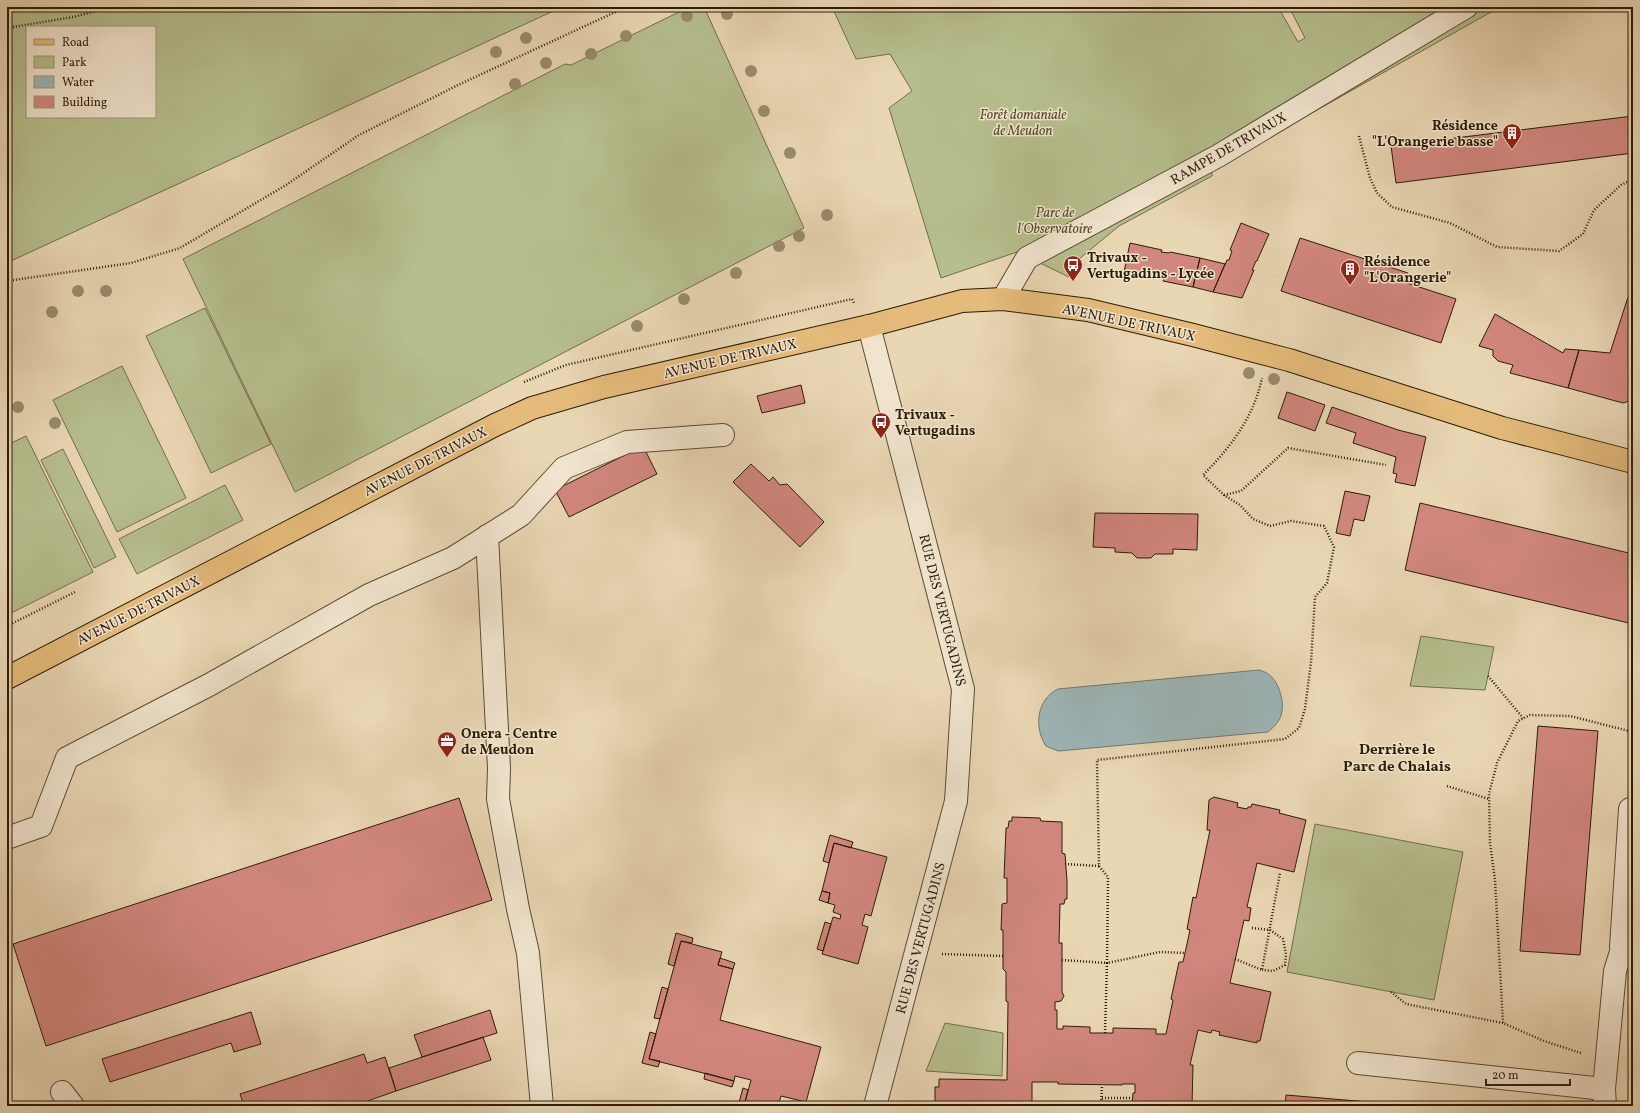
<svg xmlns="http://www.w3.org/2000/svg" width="1640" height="1113" font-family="Vollkorn,serif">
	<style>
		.green { fill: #b6be8d; stroke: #716e4a; fill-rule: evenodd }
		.water { fill: #9db6b8; stroke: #707972 }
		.building { fill: #d2877e; stroke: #2c1d08 }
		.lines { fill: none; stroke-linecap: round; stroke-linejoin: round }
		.minor-casing { stroke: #5b4b33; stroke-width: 24 }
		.major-casing { stroke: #2c1d08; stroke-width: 24 }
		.path { stroke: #2c1d08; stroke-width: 2.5; stroke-dasharray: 1 2; stroke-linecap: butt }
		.minor { stroke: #f1e4ce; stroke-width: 22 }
		.major { stroke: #e4bb7a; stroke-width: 22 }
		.tree { fill: #988b6b }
		.labels { text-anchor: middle; stroke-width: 3; stroke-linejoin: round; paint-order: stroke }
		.park-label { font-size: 14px; font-style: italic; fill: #554d30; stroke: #f1e4ce }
		.poi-label { font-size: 14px; font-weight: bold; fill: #2c1d08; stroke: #f1e4ce; text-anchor: start }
		.street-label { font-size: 14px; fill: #2c1d08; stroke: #f1e4ce }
		.neighbourhood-label { font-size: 15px; font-weight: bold; fill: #2c1d08; stroke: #f1e4ce }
	</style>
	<rect width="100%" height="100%" fill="#e9d6b3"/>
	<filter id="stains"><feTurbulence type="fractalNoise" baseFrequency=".005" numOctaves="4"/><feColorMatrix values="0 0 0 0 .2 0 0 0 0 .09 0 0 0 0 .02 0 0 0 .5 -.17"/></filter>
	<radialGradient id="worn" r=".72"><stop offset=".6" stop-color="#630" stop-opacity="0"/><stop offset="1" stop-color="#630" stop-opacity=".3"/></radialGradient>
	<path class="green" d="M7,7H562L13,260L7,259ZM27,27H155V117H27Z
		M832,7H1278L1298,42L1305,38L1289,7H1500L1212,169V176L1119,226L1073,264L1069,277L1017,252L941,278L889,108L912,91L890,54L856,59Z
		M687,8L705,9L804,228L295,492L183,259L565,64L571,65Z
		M205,308L271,444L211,473L146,336Z
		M122,366L186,498L117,532L53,400Z
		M26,436L93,572L7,615V445Z
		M63,449L116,557L94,568L41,460Z
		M225,485L243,520L137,574L119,539Z
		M1421,636L1494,647L1485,690L1410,686Z
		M1315,824L1463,852L1434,1000L1287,972Z
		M945,1023L1003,1033L1002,1076L926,1071Z"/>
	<path class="water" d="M1259,670C1262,671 1266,672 1268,674C1278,680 1284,699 1282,711C1281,720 1275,726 1268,732L1058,751L1046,746C1034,728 1036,700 1058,689Z"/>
	<path class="building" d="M1633,116V153L1396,183L1391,146Z
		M1241,223L1269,234L1257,261H1256L1252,270H1254L1242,298L1213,292L1227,260H1229L1232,251L1230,250Z
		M1300,238L1408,273L1404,282L1456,299L1441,343L1281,291Z
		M1130,243L1162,250L1161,252L1169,253L1170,252L1200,258L1193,287L1163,281L1164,279L1155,277L1154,279L1124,272Z
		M1200,258L1225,264L1213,292L1193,287Z
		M1628,297L1633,298V389L1632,398L1629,401L1623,403L1568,388L1579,350L1610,353Z
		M1495,314L1563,353L1565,349L1579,350L1568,388L1510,373L1513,365L1498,361L1493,356V350L1479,346Z
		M801,385L805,403L762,413L757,396Z
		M1287,392L1325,405L1315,431L1278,418Z
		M1332,407L1398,430L1426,437L1415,486L1395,482L1397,474L1393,473L1396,457L1353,443L1356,433L1326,423Z
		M643,446L657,474L569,517L555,490Z
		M751,464L769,481L773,477L780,485L787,484L824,522L800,547L733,482Z
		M1345,491L1370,496L1364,521L1354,519L1350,536L1336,533Z
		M1420,503L1633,554V624L1405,570Z
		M1095,513L1198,514L1197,550L1173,549V554H1155L1151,558H1137L1132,553L1115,552V548L1093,547Z
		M1538,726L1598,731L1580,955L1520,951Z
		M1214,797L1238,803L1237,807L1247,809L1248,807H1251L1252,804L1280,810L1279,813L1306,820L1294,872L1257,863L1247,907L1251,908L1249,921L1244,920L1230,983L1271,992L1260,1041H1257V1043L1219,1035L1220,1032L1212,1030L1211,1033L1198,1030L1190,1065H1193L1192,1106H1132L1133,1093H1135V1084H1122V1085L1058,1084V1082H1032V1106H935V1087H939V1079L1007,1080L1008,1002L1006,1001V972L1003,969V930H1001L1002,904L1007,903V878H1004L1006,828H1008L1009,821H1012V817L1040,818L1041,821L1062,822V853L1065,854L1067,881V899H1065L1064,904H1060L1059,943H1062V992L1064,996L1061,1001L1055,1002V1010H1057V1029H1063V1026L1090,1027V1033H1113V1028L1156,1029V1034H1166L1173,1000L1171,999L1179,962H1183L1185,953L1190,930L1187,929L1193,897L1196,898L1210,830H1207L1209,800Z
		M459,798L492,900L46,1046L13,944Z
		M830,835L853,842L851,848L834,843L829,863L823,861Z
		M834,843L887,857L871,916L865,914L862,925L868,927L858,964L822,954L833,917L840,919L841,915L833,912L835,905L828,903L830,893L822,891Z
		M822,891L830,893L828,903L819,900Z
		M825,922L831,924L823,951L817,949Z
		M676,933L693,938L692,943L681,941L674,966L668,964Z
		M681,941L722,952L718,965L733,969L720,1020L821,1047L806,1102L781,1096L778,1106H744L751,1080L735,1076L734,1081L649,1059Z
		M720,958L735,963L733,969L718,965Z
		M662,987L668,989L660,1019L654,1018Z
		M490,1010L497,1033L422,1057L414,1035Z
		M251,1012L261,1044L234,1052L231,1043L110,1082L102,1059Z
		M650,1032L656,1034L649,1059L660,1061L658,1067L642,1063Z
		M483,1037L491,1060L396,1091L389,1068Z
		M364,1054L367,1063L385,1057L396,1091L362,1103L363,1106H244L240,1094Z
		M705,1073L734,1081L732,1087L704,1079Z
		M743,1088L748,1090L744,1106H738Z
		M1286,1095L1416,1106H1285Z"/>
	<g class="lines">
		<defs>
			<path id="minor" d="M1003,299L1027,258L1218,156L1466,7
				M869,326L963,689L956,801L875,1106
				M487,536L499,768L498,799L518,909L528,953L542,1106
				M7,838L41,826L67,758L209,685L369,595L453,558L521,515L564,468L627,442L723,435
				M1621,947L1630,809
				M1358,1063L1604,1089
				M62,1092L73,1106
				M1605,1106L1604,1089L1615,971L1621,952L1633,929"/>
			<path id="major" d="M7,678L495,425L532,408L604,387L869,326L962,301L1003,299L1088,310L1193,335L1289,360L1502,428L1633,462"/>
		</defs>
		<use href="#minor" class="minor-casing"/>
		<use href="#major" class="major-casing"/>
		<path class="path" d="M7,28L73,17L112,7
			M1359,136L1370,178L1377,193L1392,207L1450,223L1497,247L1559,251L1583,234L1594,210L1621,185L1633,179
			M7,281L131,263L180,248L286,185L359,135L458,85L626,7
			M524,382L566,365L852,299L854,303
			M1224,495L1241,491L1288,448L1386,465
			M7,626L75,592
			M1488,676L1523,718
			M1630,785L1629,731L1633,704
			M1447,786L1489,799
			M1065,864L1099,866
			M1252,928L1270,930L1283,939L1286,954L1285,965L1273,971L1262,970
			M942,954L1003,956
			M1235,959L1262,970L1280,873
			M1062,960L1107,963L1108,877L1099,866L1097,760L1285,739L1299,728L1305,709L1311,662L1315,597L1327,583L1334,547L1324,526L1291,521L1270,526L1253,519L1240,505L1224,495L1203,475C1230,448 1254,417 1262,378
			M1391,992L1406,1004L1503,1023
			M1105,1033L1107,963L1160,952L1185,953
			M1581,1053L1544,1041L1503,1023L1495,880L1490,843L1489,794L1497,763L1518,721L1530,715L1570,716L1629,731
			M1102,1098H1132
			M1101,1106L1102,1085"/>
		<use href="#minor" class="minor"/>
		<use href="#major" class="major"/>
	</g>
	<g class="tree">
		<circle cx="727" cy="14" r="6"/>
		<circle cx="687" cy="16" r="6"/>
		<circle cx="626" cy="36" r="6"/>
		<circle cx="526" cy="38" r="6"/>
		<circle cx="496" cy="52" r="6"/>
		<circle cx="591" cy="54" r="6"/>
		<circle cx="546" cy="63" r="6"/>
		<circle cx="751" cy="71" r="6"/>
		<circle cx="515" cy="84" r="6"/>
		<circle cx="764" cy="111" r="6"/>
		<circle cx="790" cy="153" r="6"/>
		<circle cx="827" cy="215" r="6"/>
		<circle cx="799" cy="236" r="6"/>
		<circle cx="779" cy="246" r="6"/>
		<circle cx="736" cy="273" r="6"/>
		<circle cx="78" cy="291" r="6"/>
		<circle cx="106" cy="291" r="6"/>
		<circle cx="684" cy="299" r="6"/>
		<circle cx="52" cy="312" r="6"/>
		<circle cx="637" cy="326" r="6"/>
		<circle cx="1249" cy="373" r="6"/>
		<circle cx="1274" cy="379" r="6"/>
		<circle cx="18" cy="407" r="6"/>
		<circle cx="55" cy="423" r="6"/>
	</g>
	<defs>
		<symbol id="building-pin" viewBox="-11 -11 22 30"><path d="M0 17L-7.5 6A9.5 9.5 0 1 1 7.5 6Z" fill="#8f2418" stroke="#f1e4ce"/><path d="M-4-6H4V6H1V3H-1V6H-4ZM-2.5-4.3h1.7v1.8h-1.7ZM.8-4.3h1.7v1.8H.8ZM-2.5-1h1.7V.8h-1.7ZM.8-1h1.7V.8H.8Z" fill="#fff"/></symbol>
		<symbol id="bus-pin" viewBox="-11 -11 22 30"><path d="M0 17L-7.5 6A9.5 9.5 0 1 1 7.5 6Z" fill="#8f2418" stroke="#f1e4ce"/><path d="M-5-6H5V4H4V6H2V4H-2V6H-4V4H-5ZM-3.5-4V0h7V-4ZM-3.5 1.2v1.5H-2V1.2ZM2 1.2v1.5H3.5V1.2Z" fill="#fff"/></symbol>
		<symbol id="office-pin" viewBox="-11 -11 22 30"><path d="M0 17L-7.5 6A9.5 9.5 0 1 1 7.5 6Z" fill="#8f2418" stroke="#f1e4ce"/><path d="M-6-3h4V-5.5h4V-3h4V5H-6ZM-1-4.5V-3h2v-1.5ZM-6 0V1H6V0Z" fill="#fff"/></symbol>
	</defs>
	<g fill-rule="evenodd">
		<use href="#building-pin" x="1501" y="122" width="22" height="30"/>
		<use href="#bus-pin" x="1062" y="254" width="22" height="30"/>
		<use href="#building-pin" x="1339" y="258" width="22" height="30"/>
		<use href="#bus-pin" x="870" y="411" width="22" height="30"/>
		<use href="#office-pin" x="436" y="730" width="22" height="30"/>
	</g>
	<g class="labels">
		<g class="park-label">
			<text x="1023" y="119">Forêt domaniale<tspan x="1023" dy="16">de Meudon</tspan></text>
			<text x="1055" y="217">Parc de<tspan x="1055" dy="16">l'Observatoire</tspan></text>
		</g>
		<g class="poi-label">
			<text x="1498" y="130" text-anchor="end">Résidence<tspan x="1498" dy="16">"L'Orangerie basse"</tspan></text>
			<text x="1087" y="262">Trivaux -<tspan x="1087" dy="16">Vertugadins - Lycée</tspan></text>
			<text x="1364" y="266">Résidence<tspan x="1364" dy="16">"L'Orangerie"</tspan></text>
			<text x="895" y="419">Trivaux -<tspan x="895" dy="16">Vertugadins</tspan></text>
			<text x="461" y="738">Onera - Centre<tspan x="461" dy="16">de Meudon</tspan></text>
		</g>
		<g class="street-label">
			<text transform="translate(1228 148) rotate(-30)" y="5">RAMPE DE TRIVAUX</text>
			<text transform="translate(1129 322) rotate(12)" y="5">AVENUE DE TRIVAUX</text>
			<text transform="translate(730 358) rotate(-13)" y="5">AVENUE DE TRIVAUX</text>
			<text transform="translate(425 461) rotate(-27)" y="5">AVENUE DE TRIVAUX</text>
			<text transform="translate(138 610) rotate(-27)" y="5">AVENUE DE TRIVAUX</text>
			<text transform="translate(943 610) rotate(76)" y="5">RUE DES VERTUGADINS</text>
			<text transform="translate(920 938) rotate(-75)" y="5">RUE DES VERTUGADINS</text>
		</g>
		<g class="neighbourhood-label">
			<text x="1397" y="754">Derrière le<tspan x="1397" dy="17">Parc de Chalais</tspan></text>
		</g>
	</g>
	<rect width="1640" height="1113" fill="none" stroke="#e9d6b3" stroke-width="24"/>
	<rect x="8" y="8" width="1624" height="1097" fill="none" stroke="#2c1d08" stroke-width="2"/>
	<rect x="12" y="12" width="1616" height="1089" fill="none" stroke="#2c1d08"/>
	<rect x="26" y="26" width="130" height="92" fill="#f1e4ce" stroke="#a2947f"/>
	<rect x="34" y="39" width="20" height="6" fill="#e4bb7a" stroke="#a2947f"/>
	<text x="62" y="46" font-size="12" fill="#2c1d08">Road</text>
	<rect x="34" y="56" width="20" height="12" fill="#b6be8d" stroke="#a2947f"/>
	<text x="62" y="66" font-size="12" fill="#2c1d08">Park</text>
	<rect x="34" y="76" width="20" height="12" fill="#9db6b8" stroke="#a2947f"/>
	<text x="62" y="86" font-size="12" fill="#2c1d08">Water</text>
	<rect x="34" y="96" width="20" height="12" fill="#d2877e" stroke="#a2947f"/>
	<text x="62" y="106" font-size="12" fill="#2c1d08">Building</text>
	<path d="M1486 1079v6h84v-6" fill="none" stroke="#2c1d08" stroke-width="2"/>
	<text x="1492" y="1079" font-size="12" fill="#2c1d08" stroke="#f1e4ce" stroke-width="3" paint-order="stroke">20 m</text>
	<rect width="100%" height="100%" filter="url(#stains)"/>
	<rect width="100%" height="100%" fill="url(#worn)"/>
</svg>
